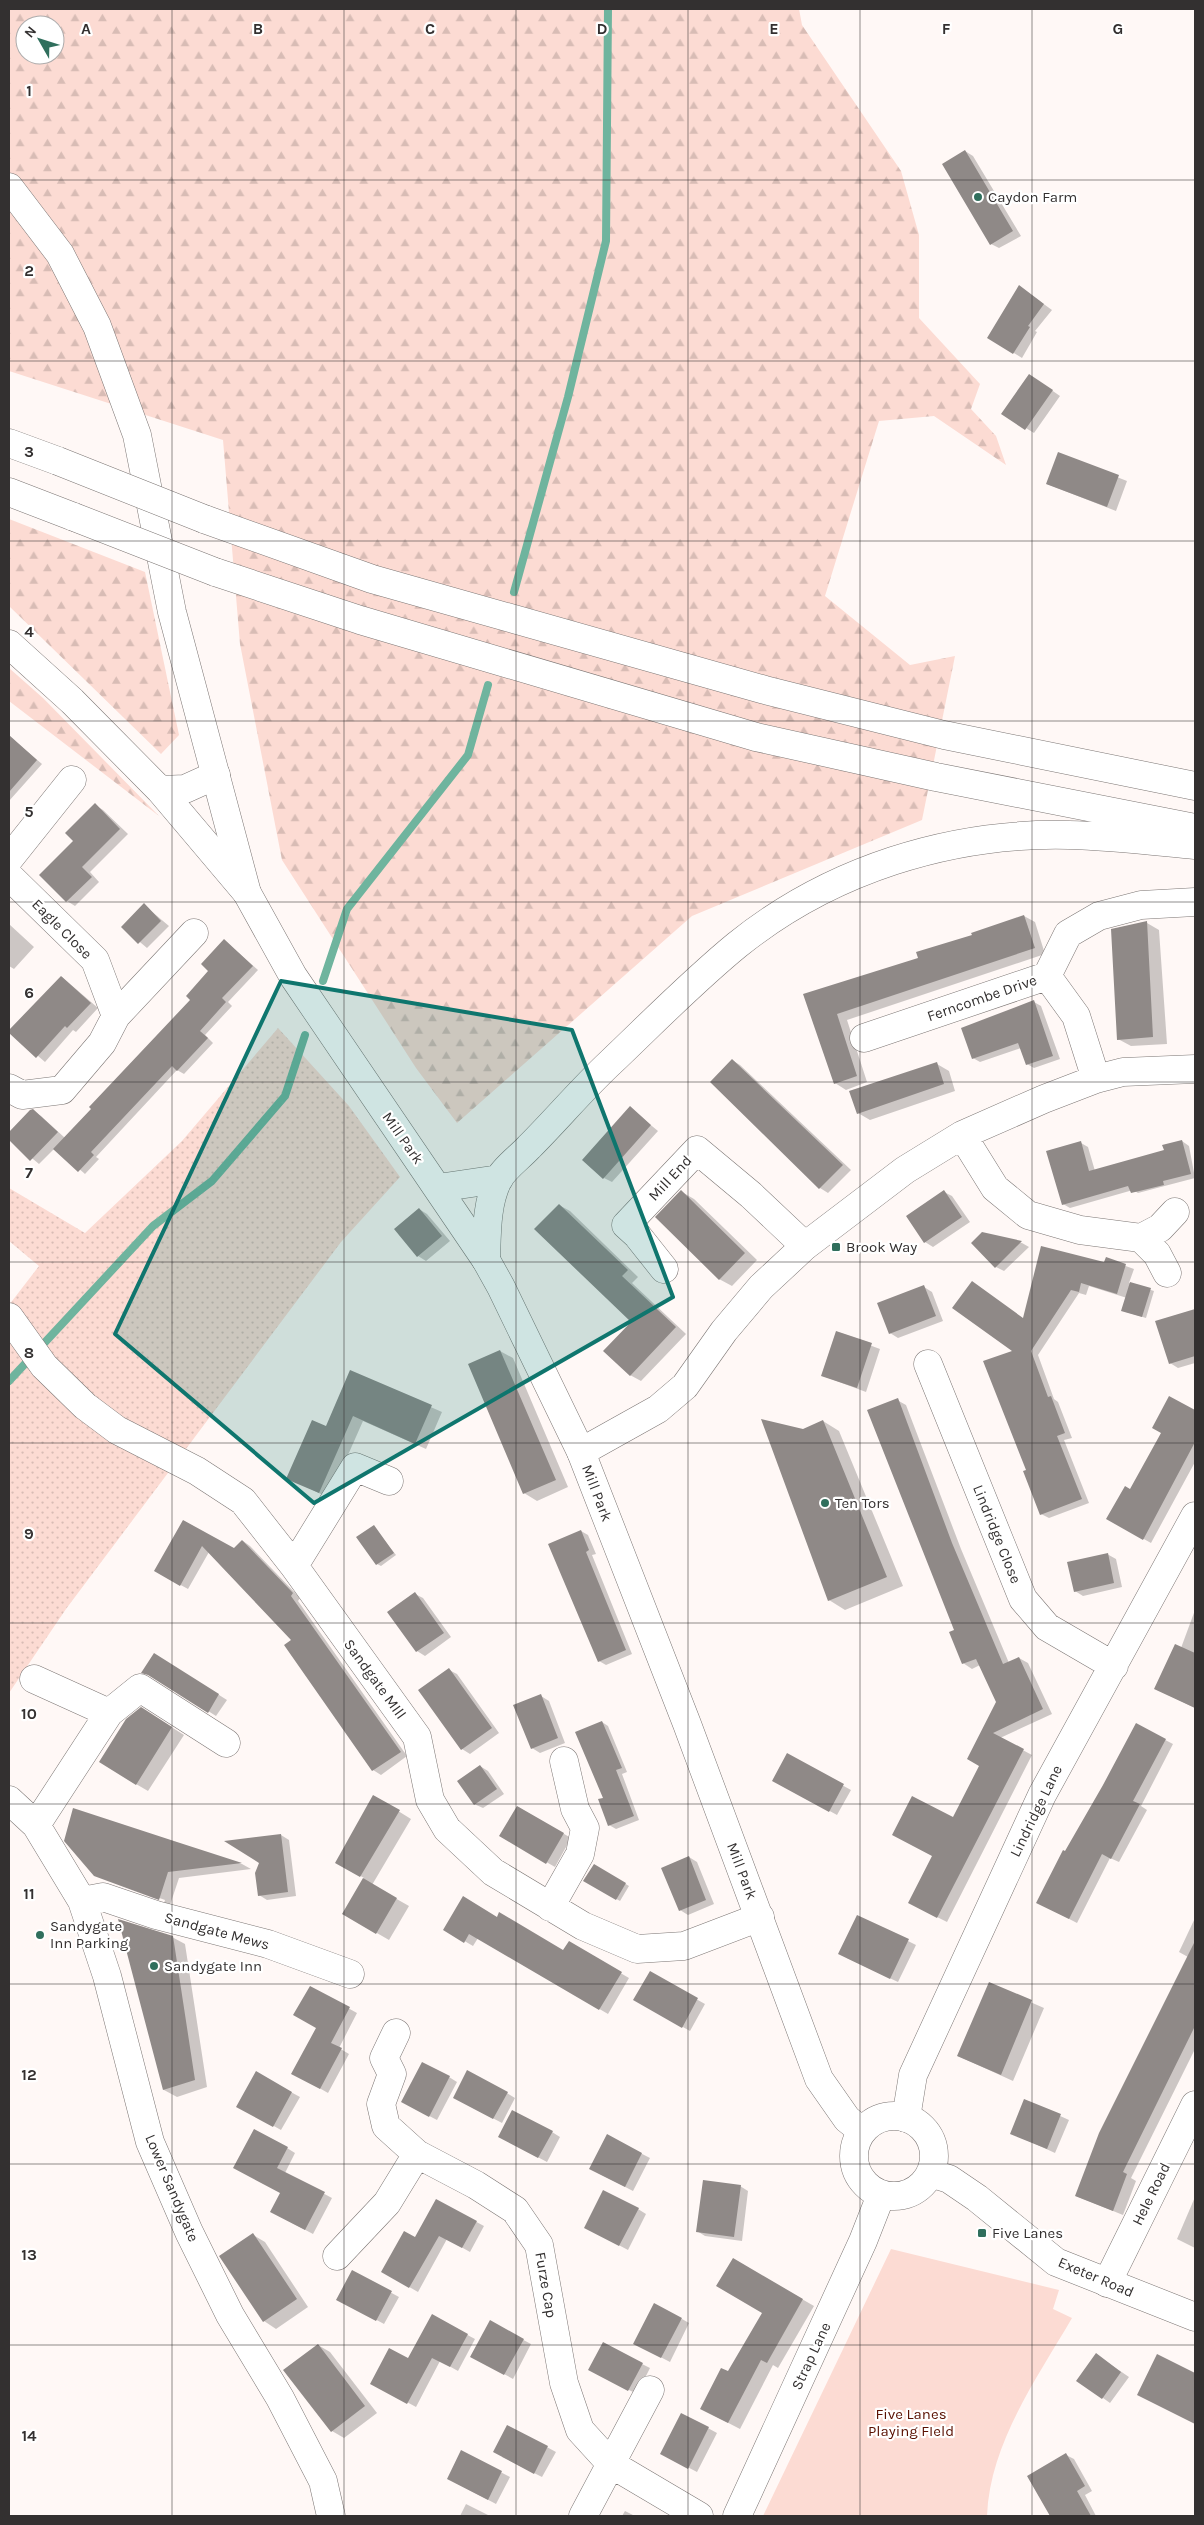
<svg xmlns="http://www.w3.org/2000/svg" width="1204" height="2525" font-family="Karla,sans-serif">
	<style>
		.grass { fill: url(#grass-dots) }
		.forest { fill: url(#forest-firs); fill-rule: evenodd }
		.park { fill: #fcdbd3 }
		.shadow { fill: #0003 }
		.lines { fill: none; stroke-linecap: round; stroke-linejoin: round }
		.stream { stroke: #6fb49e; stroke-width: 8 }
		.building { fill: #8f8987 }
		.minor-casing { stroke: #7c7674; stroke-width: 29 }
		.major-casing { stroke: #7c7674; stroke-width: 29 }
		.highway-casing { stroke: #7c7674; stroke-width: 29 }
		.minor { stroke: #fff; stroke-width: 28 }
		.major { stroke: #fff; stroke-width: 28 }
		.highway { stroke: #fff; stroke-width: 28 }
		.highway-bridge-casing { stroke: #7c7674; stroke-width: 29; stroke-linecap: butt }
		.highway-bridge { stroke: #fff; stroke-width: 28 }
		.marked { fill: #0f766e; fill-opacity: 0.2; stroke: #0f766e; stroke-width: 4; stroke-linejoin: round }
		.grid { fill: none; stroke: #333030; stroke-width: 1; stroke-opacity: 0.55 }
		.poi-dot { fill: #306f5d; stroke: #fff; stroke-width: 2 }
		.labels { text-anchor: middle; stroke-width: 4.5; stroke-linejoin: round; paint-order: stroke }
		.poi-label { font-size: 15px; fill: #333030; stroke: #fff; text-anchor: start }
		.street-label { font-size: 15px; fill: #333030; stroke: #fff }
		.park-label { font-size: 15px; fill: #591001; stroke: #fff }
		.grid-label { font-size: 16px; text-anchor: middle; font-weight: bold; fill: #333030; stroke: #fff; stroke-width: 4.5; stroke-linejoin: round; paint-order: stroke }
	</style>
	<defs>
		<pattern id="grass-dots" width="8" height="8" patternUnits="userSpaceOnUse" patternTransform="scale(1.25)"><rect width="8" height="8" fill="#fcdbd3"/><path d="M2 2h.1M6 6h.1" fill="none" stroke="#d8bcb5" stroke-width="1.8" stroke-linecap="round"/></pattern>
		<pattern id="forest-firs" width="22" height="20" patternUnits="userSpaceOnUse" patternTransform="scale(1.25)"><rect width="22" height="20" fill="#fcdbd3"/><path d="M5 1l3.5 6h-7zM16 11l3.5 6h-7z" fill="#d8bcb5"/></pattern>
	</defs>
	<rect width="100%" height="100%" fill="#fff8f6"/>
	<path class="grass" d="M278,1028L349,1106L400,1177L341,1242L66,1609L9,1693V1305L39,1266L9,1241V1188L85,1233L182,1141Z"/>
	<path class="forest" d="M9,9H799L802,25L901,171L919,235V318L980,384L971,409L996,436L1006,465L934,416L879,421L825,596L910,665L955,656L922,820L692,916L457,1123L416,1068L282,860L240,644L223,440L9,371ZM25,25H55V55H25Z
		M9,519L145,572L179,735L161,754L9,606Z
		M9,668L43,698L159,816L9,701Z"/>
	<path class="park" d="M891,2249L1059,2290L1053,2309L1072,2318C1036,2380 990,2443 987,2516H763Z"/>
	<path class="shadow" d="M965,151L973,156L1021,236L999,248L991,244Z
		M1020,287L1052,310L1035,331L1037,332L1022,358L989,338Z
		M1037,380L1060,396L1034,433L1003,414Z
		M1059,454L1127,481L1116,511L1047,484Z
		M9,736L42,764L9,801Z
		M95,805L103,810L128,834L90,872L99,882L75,906L67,901L40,875L75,841Z
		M144,905L169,926L147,948L122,927Z
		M1024,916L1035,922L1045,954L847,1020L867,1082L846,1090L835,1083L805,995L919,959Z
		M1147,923L1159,930L1167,1044L1131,1046L1118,1039Z
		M9,924L34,947L14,969L9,966Z
		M224,940L258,970L228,1002L232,1006L205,1035L213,1043L184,1074L177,1070L96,1157L99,1159L85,1174L55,1148L39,1164L9,1139V1134L33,1111L41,1116L65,1138L192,1000L210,971Z
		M62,977L98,1008L76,1032L73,1030L45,1062L9,1031Z
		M1034,1002L1041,1006L1060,1059L1034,1068L1027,1064L1021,1048L980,1062L973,1058Z
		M732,1060L740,1065L851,1170L828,1193L820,1188L711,1082Z
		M937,1064L949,1071L955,1091L870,1120L858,1113Z
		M630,1108L658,1131L612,1182L604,1178Z
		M1182,1141L1189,1146L1195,1178L1138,1193L1133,1190L1070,1208L1063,1204L1081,1143L1088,1147L1095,1171L1165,1151Z
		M682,1192L694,1199L757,1260L732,1286L719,1279Z
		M944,1192L952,1196L970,1222L933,1247L925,1242L907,1217Z
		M559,1205L570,1211L638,1277L632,1283L686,1334L641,1381L630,1375L633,1322Z
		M419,1209L427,1214L450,1241L426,1261L418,1256Z
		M983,1233L1022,1243L1029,1247L1004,1271L996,1267Z
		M1106,1259L1134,1269L1129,1283L1154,1291L1146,1318L1126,1312L1127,1298L1089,1286L1086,1295L1079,1293L1038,1355L1054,1399L1058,1402L1072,1438L1064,1440L1089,1503L1049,1518L1041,1514L1028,1471L1014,1351L1024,1319L1105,1263Z
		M924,1287L932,1292L943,1321L898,1338L890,1333Z
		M1195,1310V1363L1178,1368L1170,1363L1157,1322Z
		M837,1333L880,1349L866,1392L823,1376Z
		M500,1351L513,1358L568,1487L537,1501L524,1493Z
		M351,1372L442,1412L426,1449L363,1421L329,1498L288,1478L327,1428Z
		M1170,1398L1195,1412V1462L1151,1543L1108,1519L1131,1491L1162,1432Z
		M897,1400L906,1405L961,1549L1009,1663L1019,1658L1028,1663L1052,1714L1000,1738L1032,1755L947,1922L919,1908L953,1819L980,1766L998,1702L980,1665L972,1669L963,1663Z
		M823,1421L839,1431L903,1586L845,1610L829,1600L804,1430Z
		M184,1521L234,1550L243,1541L250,1546L300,1598L298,1601L407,1756L381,1775L373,1770L286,1645L293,1640L209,1552L188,1589L155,1571Z
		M374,1527L396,1555L381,1566L377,1564Z
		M581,1531L588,1535L596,1554L592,1555L632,1654L606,1665L599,1661Z
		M1107,1554L1116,1559L1122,1587L1083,1596L1075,1591Z
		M415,1594L423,1598L451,1637L425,1656L417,1651Z
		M1195,1610V1708L1156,1689L1181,1648Z
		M162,1659L227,1700L216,1716L156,1678L143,1672Z
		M449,1670L457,1674L499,1733L470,1754L462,1749L420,1690Z
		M541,1696L549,1701L565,1743L540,1753L532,1748Z
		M154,1716L184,1735L148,1791L136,1784Z
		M602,1722L608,1726L627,1772L622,1774L639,1820L616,1829L609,1825L605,1798Z
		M1142,1728L1173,1744L1141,1806L1147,1810L1119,1862L1110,1858L1077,1923L1046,1907L1066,1853Z
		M787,1755L851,1790L837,1815L773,1780Z
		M480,1766L488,1771L504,1794L483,1808L474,1804Z
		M374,1796L411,1819L372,1885L409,1906L389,1940L344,1914L364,1878L337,1862Z
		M518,1807L571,1838L555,1867L501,1836Z
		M74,1810L242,1864L251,1869L179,1878L170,1905L164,1903L165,1900L95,1875Z
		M281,1835L289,1840L296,1896L267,1900L259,1895Z
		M689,1857L697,1862L714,1904L688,1915L680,1910Z
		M594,1865L629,1886L620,1901L585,1881Z
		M497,1918L564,1952L569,1943L629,1978L608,2014L478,1938L473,1946L444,1929Z
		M1195,1918V2049L1131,2178L1136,2181L1123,2215L1076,2196L1188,1957L1179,1952Z
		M172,1937L185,1944L207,2087L177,2097L164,2090Z
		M908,1941L916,1945L898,1982L847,1958Z
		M650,1973L705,2004L690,2031L635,2000Z
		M989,1984L1044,2008L1013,2081L958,2056Z
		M310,1987L357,2013L339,2048L349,2054L328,2093L293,2073L318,2027Z
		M256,2073L300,2097L281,2130L238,2106Z
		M449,2077L457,2082L437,2120L410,2106Z
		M507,2093L515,2098L502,2123L462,2102Z
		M1025,2100L1069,2120L1055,2153L1011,2133Z
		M552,2132L560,2137L547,2162L507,2141Z
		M607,2136L650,2158L633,2191L598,2173Z
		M287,2148L295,2153L285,2173L332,2198L313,2234L279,2216L282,2192L243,2172Z
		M740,2186L748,2191L742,2241L705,2236L697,2231Z
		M1195,2197V2248L1177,2239Z
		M437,2201L484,2226L470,2252L447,2239L418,2292L383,2272L416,2239Z
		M638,2209L646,2214L628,2250L594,2232Z
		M253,2235L265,2242L308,2307L276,2329L264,2321Z
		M734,2260L814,2306L778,2368L773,2365L740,2429L713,2415L729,2373L764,2313Z
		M353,2272L399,2297L384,2324L338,2299Z
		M432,2316L475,2339L458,2371L440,2361L416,2407L372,2383L408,2360Z
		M682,2319L689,2323L670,2362L643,2348Z
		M490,2322L531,2344L513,2379L471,2356Z
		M318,2345L330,2352L377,2413L344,2438L332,2431Z
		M1104,2360L1129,2377L1110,2403L1078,2380Z
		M642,2364L650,2368L637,2394L597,2374Z
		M682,2414L717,2433L697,2472L670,2458Z
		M508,2426L556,2452L542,2477L502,2457Z
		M462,2452L510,2477L496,2504L456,2483Z
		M1066,2455L1074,2459L1092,2491L1085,2495L1096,2516H1051L1028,2477Z
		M466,2504L490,2516H460Z
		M625,2511L635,2516H622Z"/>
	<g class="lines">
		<path class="stream" d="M514,592L568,397L606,241L608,9
			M323,981L347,909L468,755L488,685
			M9,1381L153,1226L212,1181L285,1096L305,1035"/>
	</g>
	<path class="building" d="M965,150L1013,231L990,245L942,164Z
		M1019,285L1044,304L1028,326L1030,327L1013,354L987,338Z
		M1029,374L1053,390L1025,430L1001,414Z
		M1058,452L1119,475L1107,507L1046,484Z
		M9,735L37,760L9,792Z
		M95,803L120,829L82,867L92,877L66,902L39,875L73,841L65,833Z
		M144,903L161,921L138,944L121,927Z
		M1024,915L1035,948L837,1014L857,1076L834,1084L803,994L918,958L916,952L972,935L971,933Z
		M1147,921L1153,1037L1117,1040L1111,929Z
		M224,939L253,966L222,998L226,1002L200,1031L208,1038L177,1071L172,1066L91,1152L94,1155L78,1172L53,1149L91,1109L89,1107L190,1000L186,996L208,971L201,964Z
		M61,976L91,1003L67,1028L65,1026L36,1058L9,1033V1030Z
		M1034,1000L1053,1056L1026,1065L1018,1043L972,1059L961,1028Z
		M732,1059L843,1165L819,1189L710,1082Z
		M937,1062L944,1084L857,1114L849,1091Z
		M630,1106L651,1125L603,1179L582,1160Z
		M33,1109L58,1132L30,1161L9,1140V1132L30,1110Z
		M1182,1140L1191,1174L1163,1181L1164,1185L1131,1193L1128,1186L1062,1205L1046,1151L1081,1141L1089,1171L1164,1150L1162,1145Z
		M681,1190L745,1253L719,1280L655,1217Z
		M944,1190L962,1217L924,1243L906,1216Z
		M559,1204L628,1270L622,1276L676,1327L630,1376L603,1351L631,1322L534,1229Z
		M419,1208L442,1236L417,1257L394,1229Z
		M982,1232L1022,1241L995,1268L971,1243Z
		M1041,1246L1104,1262L1106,1257L1126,1264L1117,1294L1081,1283L1079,1292L1071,1290L1031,1351L1048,1397L1051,1396L1065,1433L1057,1436L1082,1499L1040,1515L1023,1471L1026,1470L983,1361L1012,1351L952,1308L972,1281L1023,1318Z
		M1130,1282L1151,1288L1142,1317L1121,1311Z
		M924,1285L936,1316L889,1334L877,1303Z
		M1195,1309V1356L1169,1364L1155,1321Z
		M836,1331L872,1343L857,1388L821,1376Z
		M500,1350L556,1480L523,1494L468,1364Z
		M350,1370L432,1405L415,1444L353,1416L319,1493L286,1479L312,1420L326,1426Z
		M1169,1396L1195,1410V1442L1143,1540L1106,1519L1125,1486L1130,1489L1161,1433L1152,1428Z
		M898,1398L952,1543L1003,1664L1019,1657L1043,1709L993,1733L1024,1749L937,1918L908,1903L932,1856L892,1835L912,1796L953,1817L979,1766L967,1759L996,1702L976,1659L962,1664L949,1632L954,1630L867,1410Z
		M761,1419L803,1429L823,1420L887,1577L828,1601Z
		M183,1520L234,1548L242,1540L293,1593L291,1596L401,1752L372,1771L284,1645L291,1640L202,1546L180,1586L154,1571Z
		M374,1525L394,1553L376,1565L356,1537Z
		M581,1530L589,1550L586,1552L626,1650L598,1662L548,1544Z
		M1108,1553L1114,1583L1074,1592L1067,1562Z
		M415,1592L444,1633L416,1652L387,1612Z
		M1175,1644L1195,1653V1708L1154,1689Z
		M154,1653L219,1694L208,1713L148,1675L141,1673Z
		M449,1668L492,1728L461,1750L418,1690Z
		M541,1694L558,1738L531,1749L513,1705Z
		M141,1707L172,1727L136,1785L99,1762L126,1719Z
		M602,1721L622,1768L616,1770L634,1816L608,1826L598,1799L603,1798L575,1732Z
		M1136,1723L1166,1739L1133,1801L1140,1804L1111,1859L1102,1854L1069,1919L1036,1903L1063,1850L1065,1851L1103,1785Z
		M787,1753L844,1784L829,1812L772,1781Z
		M480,1765L497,1789L474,1805L457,1781Z
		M373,1795L400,1810L360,1877L335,1863Z
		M517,1806L564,1833L546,1864L499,1836Z
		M73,1808L177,1842L242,1863L168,1872L159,1900L94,1876L64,1841Z
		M281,1834L288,1892L258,1896L255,1873L259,1863L224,1841Z
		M689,1856L706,1900L679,1911L661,1868Z
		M594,1864L626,1883L616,1900L583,1881Z
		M363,1878L397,1898L376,1934L342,1914Z
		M463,1896L497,1917L499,1912L563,1950L569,1941L622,1972L599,2010L469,1934L464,1943L443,1930Z
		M857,1915L909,1939L890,1979L838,1954Z
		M118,1919L173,1936L195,2080L163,2090Z
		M1195,1941V2026L1123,2172L1127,2174L1113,2211L1075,2196L1099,2133Z
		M650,1971L698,1998L682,2028L633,2000Z
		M989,1982L1032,2000L1001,2075L957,2056Z
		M310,1986L350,2007L331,2043L342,2048L320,2089L291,2074L316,2028L293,2015Z
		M422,2062L450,2076L429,2117L401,2102Z
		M467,2070L508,2092L493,2119L453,2098Z
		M256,2071L292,2092L273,2127L236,2107Z
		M1024,2099L1061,2114L1047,2149L1010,2134Z
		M512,2110L553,2131L538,2158L498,2137Z
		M254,2129L288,2147L277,2168L325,2192L305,2230L270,2212L280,2193L233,2168Z
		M607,2134L642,2153L625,2187L589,2169Z
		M703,2180L741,2185L734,2237L696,2232Z
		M603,2190L639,2208L619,2246L584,2228Z
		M436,2199L477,2221L462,2248L439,2236L409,2288L381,2272L404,2231L415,2237Z
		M253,2233L297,2299L263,2322L219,2256Z
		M733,2258L803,2299L767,2363L761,2360L728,2423L700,2409L721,2368L728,2371L762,2313L716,2286Z
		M352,2270L392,2291L376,2321L336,2300Z
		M654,2303L682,2318L661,2358L633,2344Z
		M432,2314L468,2334L450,2367L432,2358L407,2404L370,2384L389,2348L408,2358Z
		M490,2320L524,2339L504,2375L470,2357Z
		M603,2342L643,2363L628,2391L588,2370Z
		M318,2344L365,2406L331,2432L283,2370Z
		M1096,2353L1121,2372L1102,2399L1076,2381Z
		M1157,2354L1195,2373V2424L1137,2395Z
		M681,2413L709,2427L688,2469L660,2454Z
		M507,2425L548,2446L534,2474L493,2452Z
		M461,2450L502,2471L488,2500L447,2479Z
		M1066,2453L1085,2486L1077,2491L1091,2516H1050L1027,2476Z"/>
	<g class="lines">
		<defs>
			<path id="minor" d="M9,859L72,780
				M9,876L95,960L116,1016L102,1043L62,1090L22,1095L9,1088
				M1047,976L1068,934L1099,916L1141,905L1195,902
				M116,1016L194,933
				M864,1038L1047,976L1076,1016L1096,1079
				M962,1135L995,1188L1028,1215L1080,1230L1141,1238L1157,1254L1167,1273
				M1141,1238L1160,1228L1175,1212
				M664,1269L637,1235L626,1225L697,1150L751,1195L805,1246
				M9,1317L44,1366L85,1406L117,1430L197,1471L243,1501L294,1566L417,1737L430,1800L447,1829L493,1872L583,1926L637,1949L684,1946L760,1917
				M928,1364L1023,1599L1047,1627L1114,1666
				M581,1452L658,1409L685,1386L724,1331L761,1287L805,1246L905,1170L962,1135L1044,1099L1096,1079L1123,1072L1195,1069
				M294,1566L355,1467L389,1481
				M34,1679L109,1713L36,1825
				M109,1713L140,1688L226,1743
				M9,1800L36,1825L82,1901L107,1976L150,2142L189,2232L230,2315L280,2398L323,2481L331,2516
				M82,1901L103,1897L156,1915L268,1944L350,1974
				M550,1907L580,1854L585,1828L575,1809L564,1761
				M396,2033L384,2058L392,2074L381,2104L386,2126L417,2154L476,2185L515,2210L539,2245L564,2383L580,2430L611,2464L699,2516
				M906,2118L913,2075L1042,1795L1195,1516
				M337,2256L387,2203L417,2154
				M1107,2283L1195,2105
				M583,2516L650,2390"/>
			<path id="major" d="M9,187L60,254L97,326L137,435L172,612L247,893L293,976L486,1260L501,1287L581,1452L687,1724L819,2079L847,2119L862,2131
				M854 2156a40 40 0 1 1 80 0a40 40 0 1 1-80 0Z
				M930,2173L949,2179L977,2198L1056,2262L1195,2317
				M737,2516L863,2241L881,2195"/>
			<path id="highway" d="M9,443L58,461
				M9,492L74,517
				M204,519L372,579L765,690L944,735L1195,786
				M215,572L360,620L756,737L936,777L1195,828
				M9,644L72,701L160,790L247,893
				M160,790L185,789L216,775
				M438,1188L499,1179
				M486,1260C487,1234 486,1204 498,1180C504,1168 520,1157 529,1147C557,1119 582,1089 611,1062C652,1023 693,981 737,945C830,870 950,832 1069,835C1111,836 1153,841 1195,845"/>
		</defs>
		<use href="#minor" class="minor-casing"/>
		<use href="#major" class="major-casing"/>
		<use href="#highway" class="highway-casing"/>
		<use href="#minor" class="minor"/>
		<use href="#major" class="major"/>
		<use href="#highway" class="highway"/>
		<defs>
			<path id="highway-bridge" d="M58,461L204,519
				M74,517L215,572"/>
		</defs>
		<use href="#highway-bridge" class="highway-bridge-casing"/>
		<use href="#highway-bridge" class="highway-bridge"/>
	</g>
	<path class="marked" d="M281,981L572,1030L673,1297L314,1503L115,1334Z"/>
	<path class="grid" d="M172,9V2516M344,9V2516M516,9V2516M688,9V2516M860,9V2516M1032,9V2516M9,180H1195M9,361H1195M9,541H1195M9,721H1195M9,902H1195M9,1082H1195M9,1262H1195M9,1443H1195M9,1623H1195M9,1804H1195M9,1984H1195M9,2164H1195M9,2345H1195"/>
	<g class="poi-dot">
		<circle cx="978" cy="197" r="5"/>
		<rect x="831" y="1242" width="10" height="10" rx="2.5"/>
		<circle cx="825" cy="1503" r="5"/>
		<circle cx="40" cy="1935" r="5"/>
		<circle cx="154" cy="1966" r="5"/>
		<rect x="977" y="2228" width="10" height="10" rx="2.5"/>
	</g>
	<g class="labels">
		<g class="poi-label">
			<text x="988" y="202">Caydon Farm</text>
			<text x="846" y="1252">Brook Way</text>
			<text x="835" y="1508">Ten Tors</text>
			<text x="50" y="1931">Sandygate<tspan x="50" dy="17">Inn Parking</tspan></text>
			<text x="164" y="1971">Sandygate Inn</text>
			<text x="992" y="2238">Five Lanes</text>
		</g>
		<g class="street-label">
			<text transform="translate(62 929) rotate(45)" y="5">Eagle Close</text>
			<text transform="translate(982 998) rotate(-19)" y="5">Ferncombe Drive</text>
			<text transform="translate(403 1138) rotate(55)" y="5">Mill Park</text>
			<text transform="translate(670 1178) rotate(-47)" y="5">Mill End</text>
			<text transform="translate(597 1493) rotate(69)" y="5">Mill Park</text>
			<text transform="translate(997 1534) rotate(68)" y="5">Lindridge Close</text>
			<text transform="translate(375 1679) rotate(54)" y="5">Sandgate MIll</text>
			<text transform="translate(1036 1811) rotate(-64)" y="5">Lindridge Lane</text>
			<text transform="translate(742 1871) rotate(69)" y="5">Mill Park</text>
			<text transform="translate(217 1931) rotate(15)" y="5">Sandgate Mews</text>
			<text transform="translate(172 2188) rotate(67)" y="5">Lower Sandygate</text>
			<text transform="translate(1151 2194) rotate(-64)" y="5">Hele Road</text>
			<text transform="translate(1096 2277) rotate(23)" y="5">Exeter Road</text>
			<text transform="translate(546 2285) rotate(80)" y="5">Furze Cap</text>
			<text transform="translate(811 2356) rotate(-65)" y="5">Strap Lane</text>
		</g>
		<g class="park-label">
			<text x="911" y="2419">Five Lanes<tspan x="911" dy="17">Playing FIeld</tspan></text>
		</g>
	</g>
	<g class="grid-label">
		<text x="86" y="34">A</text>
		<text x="258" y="34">B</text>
		<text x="430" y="34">C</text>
		<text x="602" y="34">D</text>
		<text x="774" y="34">E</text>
		<text x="946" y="34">F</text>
		<text x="1118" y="34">G</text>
		<text x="29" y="96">1</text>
		<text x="29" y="276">2</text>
		<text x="29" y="457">3</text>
		<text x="29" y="637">4</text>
		<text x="29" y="817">5</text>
		<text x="29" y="998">6</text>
		<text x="29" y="1178">7</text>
		<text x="29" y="1358">8</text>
		<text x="29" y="1539">9</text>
		<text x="29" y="1719">10</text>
		<text x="29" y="1899">11</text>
		<text x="29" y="2080">12</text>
		<text x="29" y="2260">13</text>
		<text x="29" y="2441">14</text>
	</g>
	<rect width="1204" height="2525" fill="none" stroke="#333030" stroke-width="20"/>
	<g transform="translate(40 40) rotate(309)"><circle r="24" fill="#ffffff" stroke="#adacac"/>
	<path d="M0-4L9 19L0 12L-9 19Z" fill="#306f5d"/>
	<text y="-8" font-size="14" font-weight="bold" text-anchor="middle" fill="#333030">N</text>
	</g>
</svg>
